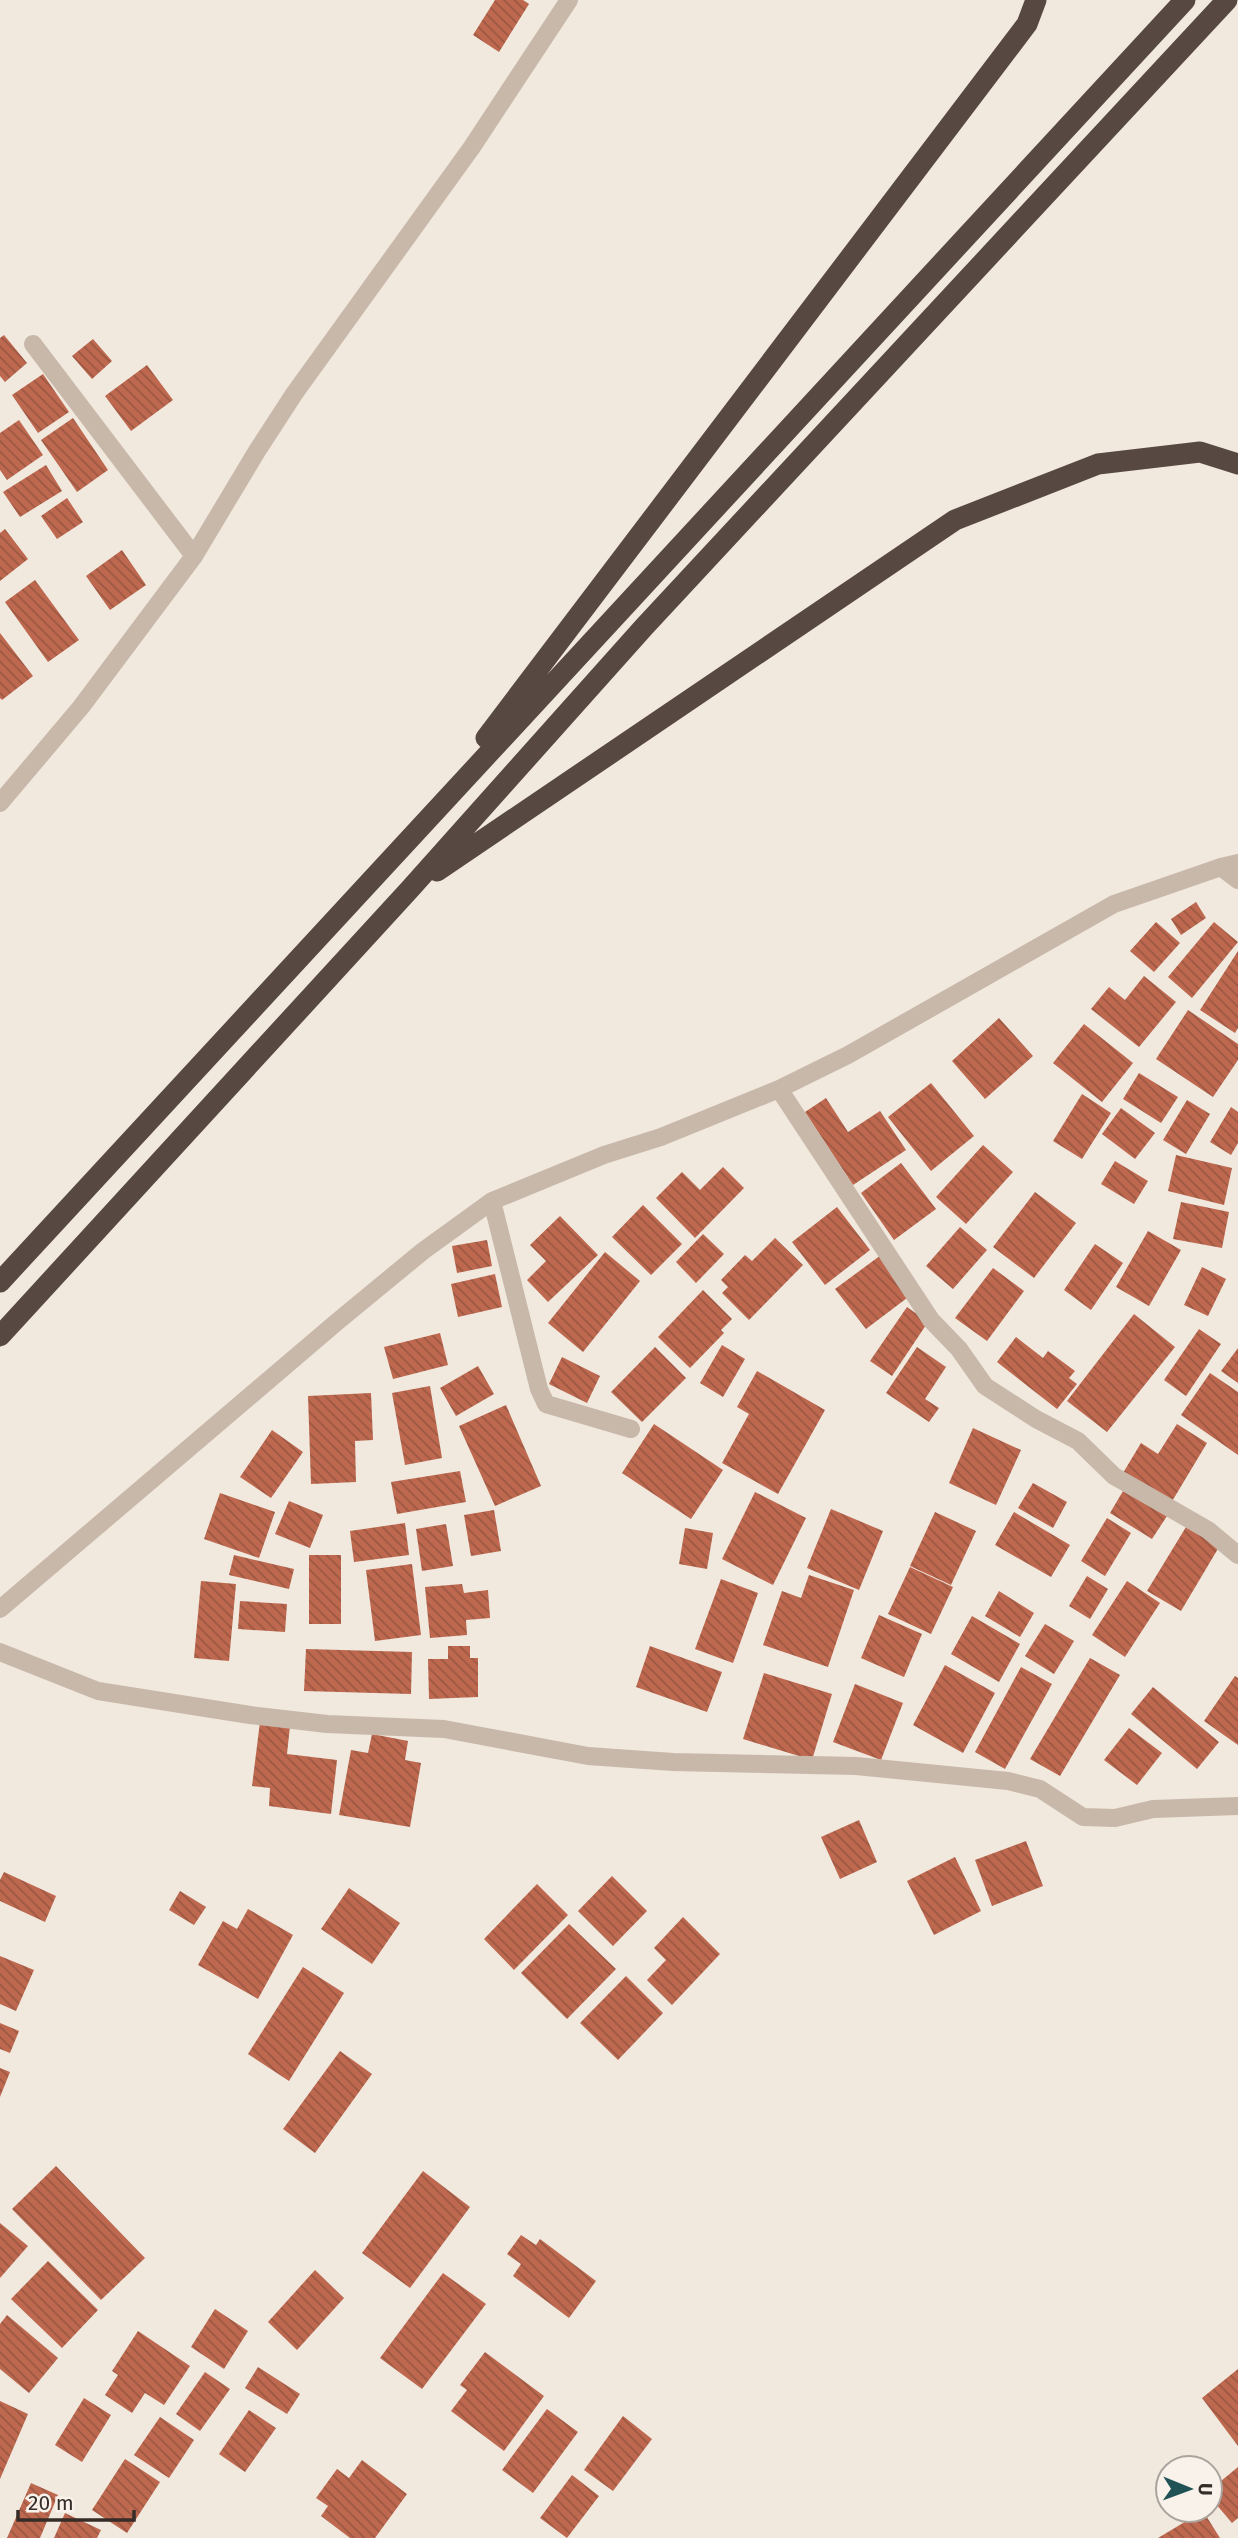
<svg xmlns="http://www.w3.org/2000/svg" width="1238" height="2538" font-family="'Fira Sans',sans-serif">
	<style>
		.building { fill: url(#building-back-hatch) }
		.lines { fill: none; stroke-linecap: round; stroke-linejoin: round }
		.minor { stroke: #c8b8aa; stroke-width: 18 }
		.motorway { stroke: #574841; stroke-width: 21 }
	</style>
	<defs>
		<pattern id="building-back-hatch" width="6" height="6" patternUnits="userSpaceOnUse" patternTransform="scale(1.75)"><rect width="6" height="6" fill="#be694f"/><path d="M-1 5l2 2M0 0l6 6M5-1l2 2" fill="none" stroke="#9b5742"/></pattern>
	</defs>
	<rect width="100%" height="100%" fill="#f1e8de"/>
	<path class="building" d="M495,0H523L529,4L499,52L473,35Z
		M4,335L27,363L5,382L0,376V338Z
		M93,339L112,361L92,379L72,356Z
		M147,365L173,400L131,431L105,396Z
		M43,374L69,412L38,433L12,395Z
		M73,418L108,470L77,492L41,440Z
		M19,420L43,455L7,480L0,470V433Z
		M46,465L62,491L20,517L3,492Z
		M67,498L83,522L57,539L41,516Z
		M5,529L28,559L0,581V533Z
		M122,550L146,585L110,610L86,576Z
		M35,580L79,640L48,662L5,602Z
		M0,633L33,676L2,700L0,698Z
		M1196,902L1206,918L1181,935L1171,919Z
		M1156,922L1180,943L1154,972L1130,951Z
		M1214,922L1238,942L1192,998L1168,977Z
		M1238,951V1028L1235,1033L1200,1010Z
		M1144,976L1176,1002L1139,1047L1091,1009L1109,987L1125,1000Z
		M1188,1010L1238,1044V1060L1213,1097L1156,1059Z
		M999,1018L1033,1056L985,1099L952,1061Z
		M1084,1024L1133,1063L1102,1102L1053,1063Z
		M1139,1073L1178,1097L1161,1123L1123,1099Z
		M931,1083L974,1136L931,1171L888,1117Z
		M1082,1094L1111,1113L1082,1159L1053,1141Z
		M826,1098L848,1132L880,1111L906,1150L853,1185L805,1112Z
		M1187,1100L1210,1114L1186,1154L1163,1140Z
		M1231,1107L1238,1112V1143L1231,1155L1210,1142Z
		M1121,1108L1155,1133L1135,1159L1102,1134Z
		M983,1145L1013,1172L966,1224L936,1197Z
		M1176,1155L1232,1168L1224,1205L1168,1191Z
		M1115,1161L1148,1181L1134,1204L1101,1184Z
		M901,1163L936,1209L894,1240L861,1193Z
		M723,1167L744,1188L695,1238L656,1198L682,1172L700,1190Z
		M1035,1192L1076,1223L1034,1278L993,1247Z
		M1181,1202L1229,1212L1222,1248L1173,1239Z
		M643,1205L682,1244L651,1275L612,1237Z
		M837,1207L870,1250L825,1285L792,1242Z
		M560,1216L598,1255L548,1302L527,1280L546,1261L530,1245Z
		M960,1227L987,1250L953,1289L926,1266Z
		M1148,1231L1181,1250L1149,1306L1116,1287Z
		M703,1234L724,1254L696,1283L676,1262Z
		M775,1238L803,1265L749,1320L722,1293L728,1287L721,1280L745,1255L752,1261Z
		M487,1240L492,1266L457,1273L452,1246Z
		M1095,1244L1123,1263L1091,1310L1064,1290Z
		M605,1252L640,1281L583,1352L548,1323Z
		M881,1255L911,1295L866,1329L835,1289Z
		M1202,1267L1226,1279L1208,1316L1184,1305Z
		M993,1268L1024,1291L987,1341L955,1318Z
		M495,1274L502,1307L458,1317L451,1284Z
		M703,1290L732,1319L721,1330L724,1333L690,1368L658,1337Z
		M907,1307L928,1322L892,1376L870,1361Z
		M1134,1314L1175,1347L1107,1432L1067,1401Z
		M1199,1329L1221,1344L1186,1396L1164,1380Z
		M440,1333L448,1365L393,1379L384,1347Z
		M1016,1337L1043,1358L1048,1351L1075,1371L1069,1378L1077,1384L1057,1409L997,1362Z
		M722,1345L745,1359L723,1397L700,1383Z
		M655,1347L686,1378L642,1422L611,1392Z
		M917,1347L946,1367L925,1399L939,1408L929,1422L886,1393Z
		M1238,1348V1383L1221,1371Z
		M562,1357L600,1376L587,1403L549,1384Z
		M478,1366L494,1394L456,1416L440,1388Z
		M757,1371L825,1410L778,1494L722,1463L749,1414L737,1407Z
		M1210,1373L1238,1392V1455L1181,1415Z
		M430,1386L442,1458L405,1465L392,1393Z
		M371,1393L373,1440L355,1441L356,1482L311,1484L308,1396Z
		M506,1405L541,1486L495,1506L459,1426Z
		M654,1424L723,1470L691,1519L622,1473Z
		M1177,1424L1207,1443L1171,1503L1123,1473L1141,1443L1158,1454Z
		M973,1428L1021,1450L996,1505L949,1483Z
		M272,1430L303,1452L271,1498L240,1477Z
		M460,1471L466,1502L397,1514L391,1482Z
		M1033,1483L1067,1502L1053,1528L1018,1508Z
		M1126,1486L1169,1513L1152,1539L1110,1513Z
		M755,1492L806,1518L773,1585L722,1559Z
		M220,1493L275,1512L259,1558L204,1539Z
		M289,1501L323,1515L310,1548L275,1534Z
		M831,1509L883,1531L859,1590L807,1568Z
		M494,1510L501,1551L471,1556L464,1515Z
		M935,1512L976,1531L951,1585L910,1566Z
		M1014,1512L1070,1545L1051,1577L995,1545Z
		M1107,1518L1131,1533L1105,1576L1081,1561Z
		M405,1523L409,1555L354,1562L350,1531Z
		M446,1524L453,1566L422,1571L416,1529Z
		M1186,1527L1219,1547L1181,1611L1147,1591Z
		M685,1528L713,1533L707,1569L679,1564Z
		M234,1555L294,1569L289,1589L229,1575Z
		M309,1555H341V1624H309Z
		M412,1564L421,1635L375,1641L366,1570Z
		M910,1567L953,1587L931,1634L888,1614Z
		M809,1575L854,1590L828,1667L763,1645L782,1591L801,1598Z
		M1087,1576L1108,1589L1090,1619L1069,1606Z
		M721,1579L758,1593L733,1663L695,1649Z
		M201,1581L236,1584L229,1661L194,1658Z
		M1127,1581L1160,1603L1125,1657L1092,1635Z
		M462,1584L464,1593L488,1590L490,1618L466,1620L467,1635L430,1638L425,1587Z
		M999,1591L1034,1613L1020,1637L985,1616Z
		M240,1601L287,1604L285,1632L238,1629Z
		M879,1615L922,1634L904,1677L861,1658Z
		M972,1616L1020,1644L999,1682L951,1654Z
		M1045,1624L1074,1641L1054,1674L1025,1656Z
		M448,1646H470V1658H478V1697L429,1699L428,1659H448Z
		M650,1646L722,1672L707,1712L636,1687Z
		M306,1649L412,1652L411,1694L304,1691Z
		M1090,1658L1120,1675L1060,1776L1030,1759Z
		M945,1665L995,1693L963,1753L913,1725Z
		M1021,1667L1052,1684L1005,1769L975,1752Z
		M764,1673L832,1694L812,1760L743,1739Z
		M1235,1676L1238,1678V1745L1204,1721Z
		M855,1684L903,1703L881,1760L833,1742Z
		M1153,1687L1219,1742L1197,1769L1131,1714Z
		M260,1722L290,1726L287,1754L337,1760L331,1814L269,1806L270,1788L252,1786Z
		M1129,1728L1162,1753L1137,1785L1104,1760Z
		M372,1734L408,1741L405,1760L421,1763L410,1827L339,1815L351,1750L368,1753Z
		M859,1820L877,1862L840,1879L821,1837Z
		M1026,1841L1043,1886L992,1906L975,1860Z
		M955,1857L981,1911L934,1935L907,1881Z
		M4,1872L56,1896L45,1922L0,1901V1880Z
		M612,1876L647,1911L613,1946L578,1911Z
		M537,1884L568,1915L514,1970L484,1939Z
		M349,1888L400,1923L372,1964L321,1929Z
		M180,1891L206,1907L194,1925L169,1910Z
		M248,1909L293,1935L258,1999L198,1965L223,1921L237,1929Z
		M683,1917L720,1954L672,2005L647,1980L666,1960L654,1948Z
		M569,1924L616,1969L567,2019L521,1973Z
		M0,1956L34,1970L16,2011L0,2004Z
		M303,1967L344,1993L289,2081L248,2054Z
		M626,1976L663,2013L618,2060L580,2023Z
		M0,2023L19,2031L10,2053L0,2049Z
		M340,2051L372,2074L315,2153L283,2129Z
		M0,2068L10,2072L0,2097Z
		M56,2166L145,2258L101,2300L12,2209Z
		M423,2171L470,2207L410,2288L362,2253Z
		M0,2223L28,2246L0,2278Z
		M521,2235L536,2245L540,2239L596,2281L569,2318L513,2276L521,2264L507,2254Z
		M48,2261L98,2310L62,2348L11,2299Z
		M315,2270L344,2298L297,2350L268,2322Z
		M443,2273L486,2304L422,2389L380,2358Z
		M215,2309L248,2331L224,2369L191,2347Z
		M7,2315L58,2358L29,2393L0,2369V2324Z
		M138,2331L190,2366L164,2405L145,2393L132,2413L105,2395L118,2375L112,2371Z
		M485,2352L544,2396L504,2451L451,2411L467,2390L460,2385Z
		M258,2367L300,2394L287,2414L245,2388Z
		M1238,2369V2446L1202,2398Z
		M205,2372L230,2389L200,2431L176,2414Z
		M84,2398L111,2415L82,2462L55,2445Z
		M0,2401L28,2414L0,2479Z
		M547,2409L578,2432L533,2493L502,2470Z
		M249,2410L276,2428L245,2472L219,2454Z
		M623,2416L652,2439L613,2491L584,2470Z
		M160,2417L194,2440L169,2478L134,2455Z
		M125,2459L160,2482L127,2533L92,2510Z
		M362,2460L407,2494L375,2538H350L321,2516L328,2506L316,2498L337,2469L349,2478Z
		M1238,2467V2518L1232,2523L1210,2497V2490Z
		M572,2475L599,2496L567,2538L540,2518Z
		M31,2483L58,2495L40,2538H7Z
		M1203,2511L1220,2538H1158Z
		M65,2513L101,2530L97,2538H54Z"/>
	<g class="lines">
		<path class="minor" d="M33,344L194,556
			M0,803L81,707L194,556L257,451L294,394L472,147L569,0
			M1221,867L1238,880
			M779,1089L931,1320L959,1349L985,1386L1036,1419L1078,1441L1114,1476L1208,1530L1238,1555
			M492,1201L539,1389L546,1404L631,1429
			M0,1609L338,1321L423,1251L492,1201L604,1155L661,1137L779,1089L848,1055L1114,904L1221,867L1238,863
			M0,1652L98,1691L250,1715L327,1724L444,1729L588,1756L673,1762L856,1766L1008,1781L1040,1789L1083,1817L1115,1818L1153,1809L1238,1806"/>
		<path class="motorway" d="M486,738L1027,24L1036,0
			M437,871L955,520L1098,464L1200,452L1238,464
			M0,1282L1185,0
			M0,1336L410,889L644,627L1227,0"/>
	</g>
	<g transform="translate(1189 2489) rotate(91)"><circle r="33" fill="#f9f2ea" stroke="#aba39d" stroke-width="2"/>
	<path d="M0-5L12 26L0 18L-12 26Z" fill="#215256"/>
	<text y="-10" font-size="19" font-weight="bold" text-anchor="middle" fill="#362d29">U</text>
	</g>
	<path d="M18 2510v10h116v-10" fill="none" stroke="#362d29" stroke-width="3.5"/>
	<text x="28" y="2510" font-size="21" fill="#362d29" stroke="#f9f2ea" stroke-width="5" paint-order="stroke">20 m</text>
</svg>
